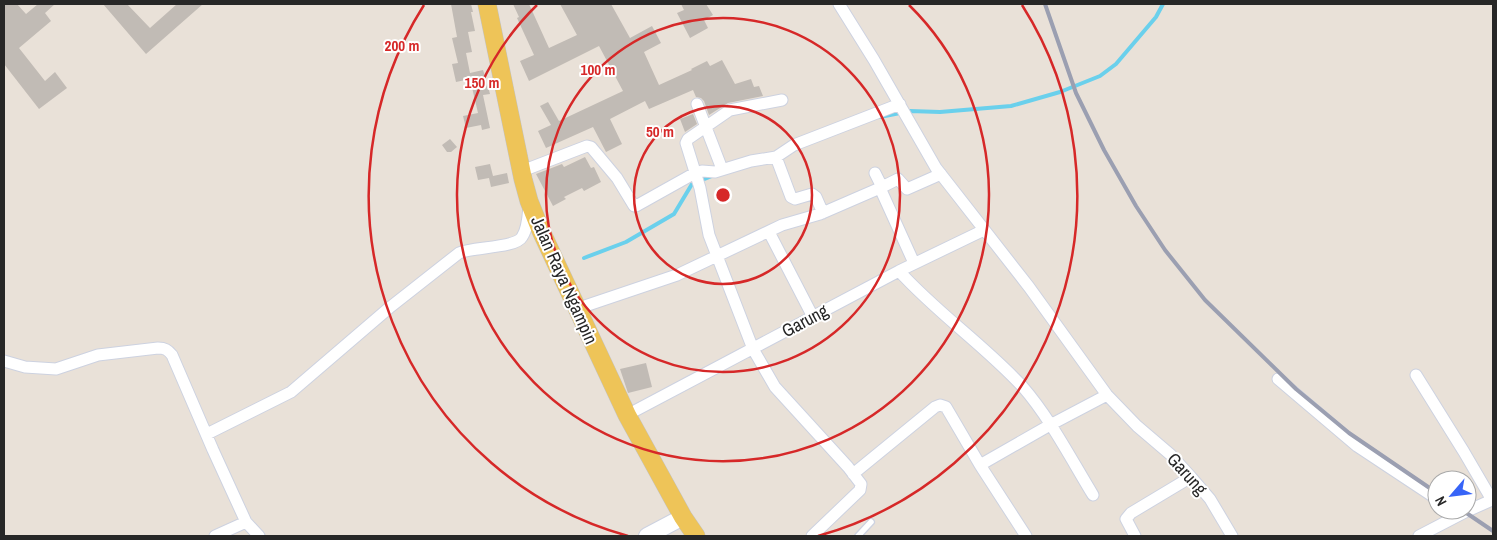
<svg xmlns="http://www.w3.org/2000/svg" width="1497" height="540" font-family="'Archivo Narrow',sans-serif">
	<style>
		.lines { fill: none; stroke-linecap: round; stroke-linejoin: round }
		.stream { stroke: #6ad0ec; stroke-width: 4 }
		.building { fill: #c1bbb5 }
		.lane-casing { stroke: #cdd2e0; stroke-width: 8 }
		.street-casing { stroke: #cdd2e0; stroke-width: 13 }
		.secondary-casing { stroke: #cdd2e0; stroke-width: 18 }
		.primary-casing { stroke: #c3c3c3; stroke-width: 19 }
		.lane { stroke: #fff; stroke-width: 5.5 }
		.street { stroke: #fff; stroke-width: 11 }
		.secondary { stroke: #fff; stroke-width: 16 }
		.primary { stroke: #eec458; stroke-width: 18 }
		.rail { stroke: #9b9fb1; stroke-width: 4 }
		.ring { fill: none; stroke: #d62828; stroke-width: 2.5 }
		.labels { text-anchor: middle; stroke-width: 4; stroke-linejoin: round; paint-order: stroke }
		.street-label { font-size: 18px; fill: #272727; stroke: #fff }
		.centre { fill: #d62828; stroke: #fff; stroke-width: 2.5 }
		.ring-label { font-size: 15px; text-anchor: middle; font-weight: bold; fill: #d62828; stroke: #fff; stroke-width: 4; stroke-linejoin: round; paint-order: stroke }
	</style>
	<rect width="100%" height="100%" fill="#e9e1d8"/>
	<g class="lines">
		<path class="stream" d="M880,117L910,111L940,112L1011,106L1060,92L1100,76L1116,64L1156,17L1163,4
			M584,258L626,242L674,214L692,184L712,176"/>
	</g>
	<path class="building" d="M4,4H17L26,14L38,4H55L45,13L51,21L19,48L45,81L55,72L67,88L39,109L4,64Z
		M103,4H127L150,28L177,4H203L146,54Z
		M451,4H471L473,12H471L475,31L468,32L472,52L466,53L470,73L483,70L486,79L490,94L483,95L490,128L482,130L481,125L466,128L463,116L478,113L470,79L456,82L452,64L458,63L452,38L457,37Z
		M513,4H529L549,48L577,35L560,4H611L630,38L652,26L661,43L644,52L659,85L692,70L691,69L707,61L710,66L722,60L735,84L751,79L754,87L759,86L763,96L728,103L709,115L704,101L701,98L696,97L693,90L649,109L645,101L610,119L622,144L606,152L593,127L546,148L538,131L551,125L540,106L548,102L559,121L623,91L599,46L529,81L520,61L534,55L517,18L519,17Z
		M681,4H706L713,15L704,20L708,28L690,38L677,13L684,10Z
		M693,114L697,124L685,132L680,119Z
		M450,139L457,147L451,152H447L442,145Z
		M585,157L591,168L594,167L601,182L584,191L582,188L564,197L566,199L553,206L536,174L562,164L564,167Z
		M490,164L493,176L507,173L509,183L491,187L489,178L478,180L475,167Z
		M646,363L652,387L628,393L620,369Z"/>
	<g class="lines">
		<defs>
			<path id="lane" d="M858,536L871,522"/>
			<path id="street" d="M839,4L874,60L936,168L954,191L1029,287L1107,395L1137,426L1171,455L1191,477L1210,499L1232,536
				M782,100L730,110L688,139L686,143L700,188L709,235L753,349L775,387L848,467L861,484L860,490L812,536
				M697,104L722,169
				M776,157L791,197L795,199L812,194L816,197L823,213
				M522,171L587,146L591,147L617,178L634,206H636L695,173L702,171L715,172L751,161L776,157L794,145L900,104
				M875,173L882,187L880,188L914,263
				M882,187L898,179L907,189L941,174
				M769,232L813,317
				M899,271C937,313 984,345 1022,386C1050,418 1071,459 1093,495
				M576,309L677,275L782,225L820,214L880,188
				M4,361L25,367L56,369L98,355L158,348C165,348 168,350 172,355L213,450L246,522L259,536
				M1416,375L1464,452L1492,500L1465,512L1419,536
				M1278,379L1357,446L1437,499
				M627,415L899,271L984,230
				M207,434L291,392L389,308L459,253C473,247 516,248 522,237C528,228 528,216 529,206
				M980,465L1026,536
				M853,474L935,407L940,405L946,407L980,465L1050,425L1107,395
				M215,536L246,522
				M1135,536L1126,519L1131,513L1191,477"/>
			<path id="secondary" d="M647,536L683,517"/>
			<path id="primary" d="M487,4L523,179L529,201L541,231L627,415L683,517L696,536"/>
		</defs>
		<use href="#lane" class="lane-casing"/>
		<use href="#street" class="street-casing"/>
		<use href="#secondary" class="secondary-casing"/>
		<use href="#primary" class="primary-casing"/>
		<use href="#lane" class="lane"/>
		<use href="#street" class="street"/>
		<use href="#secondary" class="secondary"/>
		<use href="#primary" class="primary"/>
		<path class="rail" d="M1045,4L1076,93L1104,150L1136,206L1165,250L1205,300L1296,389L1349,433L1437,493
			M1462,510L1493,531"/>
	</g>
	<g class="ring">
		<circle cx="723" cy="195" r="89"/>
		<circle cx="723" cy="195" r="177"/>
		<path d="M909 5A266 266 0 1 1 537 5"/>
		<path d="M628 536A354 354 0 0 1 424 5M1022 5A354 354 0 0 1 818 536"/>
	</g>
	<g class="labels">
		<g class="street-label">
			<text transform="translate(564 280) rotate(66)" y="6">Jalan Raya Ngampin</text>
			<text transform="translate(805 321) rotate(-28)" y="6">Garung</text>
			<text transform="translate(1187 474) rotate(48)" y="6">Garung</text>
		</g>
	</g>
	<circle cx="723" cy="195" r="8" class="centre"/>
	<g class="ring-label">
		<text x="402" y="51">200 m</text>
		<text x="598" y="75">100 m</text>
		<text x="482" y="88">150 m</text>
		<text x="660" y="137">50 m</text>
	</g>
	<rect width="1497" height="540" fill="none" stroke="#272727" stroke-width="10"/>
	<g transform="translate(1452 495) rotate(242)"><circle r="24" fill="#ffffff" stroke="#a9a9a9"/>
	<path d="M0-4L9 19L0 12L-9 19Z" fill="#3764f7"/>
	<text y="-8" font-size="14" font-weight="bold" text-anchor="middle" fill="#272727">N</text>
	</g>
</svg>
